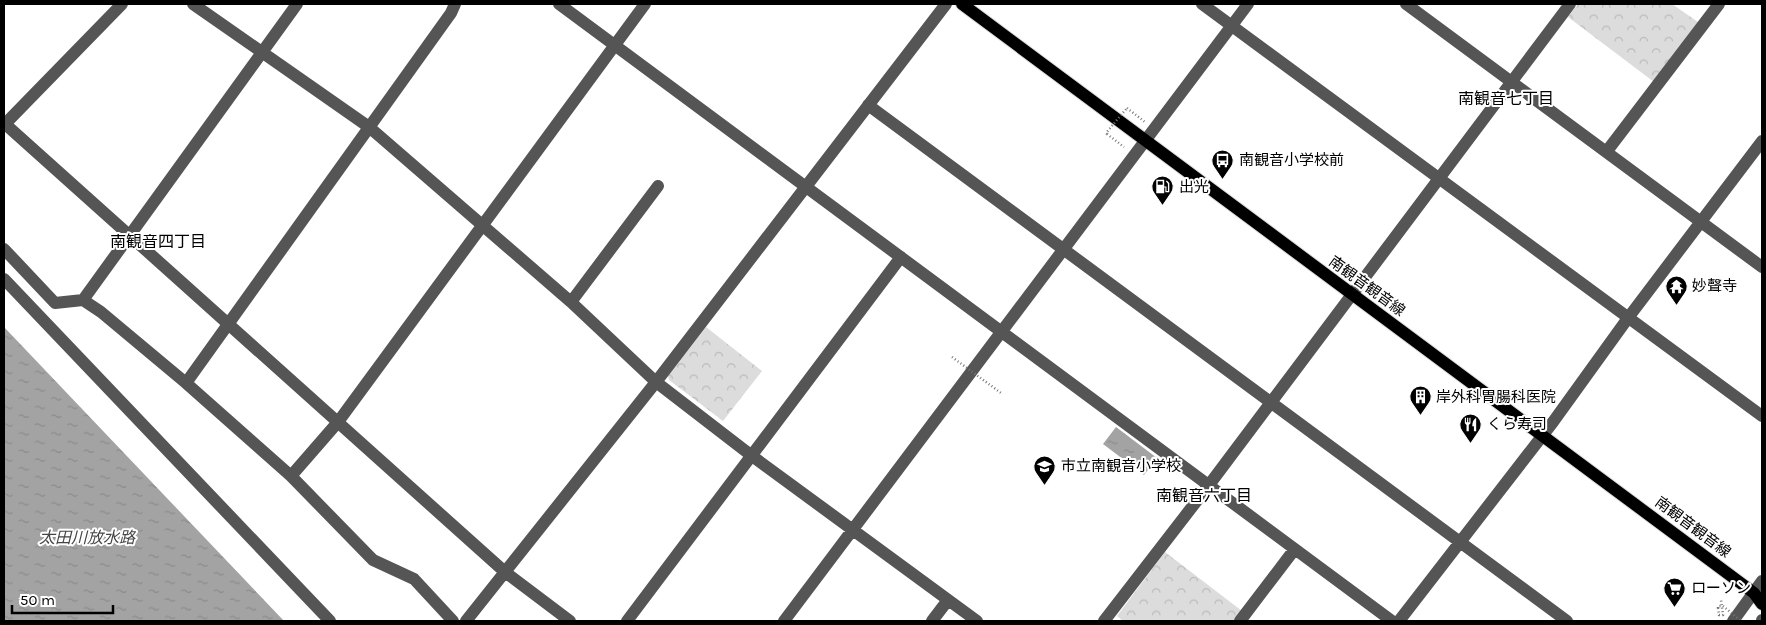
<svg xmlns="http://www.w3.org/2000/svg" width="1766" height="625" font-family="Karla,'Noto Sans JP',sans-serif">
	<style>
		.forest { fill: url(#forest-crowns) }
		.water { fill: url(#water-ripples) }
		.lines { fill: none; stroke-linecap: round; stroke-linejoin: round }
		.major-casing { stroke: #dbdbdb; stroke-width: 14 }
		.path { stroke: #777; stroke-width: 2.5; stroke-dasharray: 1 2.5; stroke-linecap: butt }
		.minor { stroke: #555; stroke-width: 12 }
		.major { stroke: #000; stroke-width: 12 }
		.path-bridge { stroke: #777; stroke-width: 2.5; stroke-dasharray: 1 2.5; stroke-linecap: butt }
		.labels { text-anchor: middle; stroke-width: 4; stroke-linejoin: round; paint-order: stroke }
		.poi-label { font-size: 15px; fill: #000; stroke: #fff; text-anchor: start }
		.street-label { font-size: 15px; fill: #000; stroke: #fff }
		.neighbourhood-label { font-size: 16px; fill: #000; stroke: #fff }
		.water-label { font-size: 16px; font-style: italic; fill: #444; stroke: #fff }
	</style>
	<defs>
		<pattern id="forest-crowns" width="20" height="18" patternUnits="userSpaceOnUse" patternTransform="scale(1.25)"><rect width="20" height="18" fill="#dcdcdc"/><path d="M2 6a3 3 0 1 1 6 0M12 15a3 3 0 1 1 6 0" fill="none" stroke="#bbb"/></pattern>
		<pattern id="water-ripples" width="26" height="14" patternUnits="userSpaceOnUse" patternTransform="scale(1.25)"><rect width="26" height="14" fill="#a3a3a3"/><path d="M2 4q2-2 4 0t4 0M15 11q2-2 4 0t4 0" fill="none" stroke="#8b8b8b"/></pattern>
	</defs>
	<rect width="100%" height="100%" fill="#fff"/>
	<path class="forest" d="M1578,4H1672L1698,22L1654,82L1568,17Z
		M706,327L762,371L723,421L669,380L668,376Z
		M1165,552L1242,611L1234,621H1123L1117,616Z"/>
	<path class="water" d="M4,327L284,621H4Z
		M1116,427L1157,458L1144,475L1103,444Z"/>
	<g class="lines">
		<defs>
			<path id="major" d="M962,4L1754,593L1762,604"/>
		</defs>
		<use href="#major" class="major-casing"/>
		<path class="path" d="M1127,108L1145,122
			M1107,134L1124,147
			M1718,608L1719,615H1723L1721,600"/>
		<path class="minor" d="M193,4L369,127L571,302L656,382L752,456L977,621
			M559,4L1392,621
			M1202,4L1762,416
			M1406,4L1762,267
			M868,105L1567,621
			M4,123L505,572L570,621
			M4,125L122,4
			M1607,151L1719,4
			M4,249L55,303L83,300L101,312L186,383L291,476L373,560L414,579L453,621
			M4,279L330,621
			M83,300L297,4
			M571,302L658,186
			M186,383L451,13L455,4
			M291,476L338,422L645,4
			M466,621L656,382L946,4
			M627,621L901,257
			M784,621L1248,4
			M932,621L948,600
			M1104,621L1209,485L1570,4
			M1240,621L1294,550
			M1399,621L1553,422L1628,318L1762,141
			M1733,621L1762,581
			M1762,621V620"/>
		<use href="#major" class="major"/>
		<path class="path-bridge" d="M1107,134L1106,133L1127,108
			M952,357L1001,393
			M1718,608V606H1723L1741,621"/>
	</g>
	<defs>
		<symbol id="bus-pin" viewBox="-11 -11 22 30"><path d="M0 17L-7.5 6A9.5 9.5 0 1 1 7.5 6Z" fill="#000" stroke="#fff"/><path d="M-5-6H5V4H4V6H2V4H-2V6H-4V4H-5ZM-3.5-4V0h7V-4ZM-3.5 1.2v1.5H-2V1.2ZM2 1.2v1.5H3.5V1.2Z" fill="#fff"/></symbol>
		<symbol id="fuel-pin" viewBox="-11 -11 22 30"><path d="M0 17L-7.5 6A9.5 9.5 0 1 1 7.5 6Z" fill="#000" stroke="#fff"/><path d="M-5.5-6h7V0h2V4h1.3V-2.5L3-4.5l.8-.8L6-3V5H2.5V1h-1V6h-7ZM-4.2-4.7v3.2H.2V-4.7Z" fill="#fff"/></symbol>
		<symbol id="temple-pin" viewBox="-11 -11 22 30"><path d="M0 17L-7.5 6A9.5 9.5 0 1 1 7.5 6Z" fill="#000" stroke="#fff"/><path d="M0-6L5-2H3V0L6.5 2.5H4V6H1.5V3h-3V6H-4V2.5H-6.5L-3 0V-2H-5Z" fill="#fff"/></symbol>
		<symbol id="building-pin" viewBox="-11 -11 22 30"><path d="M0 17L-7.5 6A9.5 9.5 0 1 1 7.5 6Z" fill="#000" stroke="#fff"/><path d="M-4-6H4V6H1V3H-1V6H-4ZM-2.5-4.3h1.7v1.8h-1.7ZM.8-4.3h1.7v1.8H.8ZM-2.5-1h1.7V.8h-1.7ZM.8-1h1.7V.8H.8Z" fill="#fff"/></symbol>
		<symbol id="restaurant-pin" viewBox="-11 -11 22 30"><path d="M0 17L-7.5 6A9.5 9.5 0 1 1 7.5 6Z" fill="#000" stroke="#fff"/><path d="M-5-6h1v4h1v-4h1v4h1v-4h1v5L-1.5 .5V6h-2V.5L-5-1ZM5-6V6H3V1.5H1.5Q1.5-4 5-6Z" fill="#fff"/></symbol>
		<symbol id="school-pin" viewBox="-11 -11 22 30"><path d="M0 17L-7.5 6A9.5 9.5 0 1 1 7.5 6Z" fill="#000" stroke="#fff"/><path d="M0-5L7-2L0 1L-7-2ZM-4 1L0 2.5L4 1V4Q0 6-4 4Z" fill="#fff"/></symbol>
		<symbol id="supermarket-pin" viewBox="-11 -11 22 30"><path d="M0 17L-7.5 6A9.5 9.5 0 1 1 7.5 6Z" fill="#000" stroke="#fff"/><path d="M-6-5.5h2.5l.6 2H6L4.5 2H-2.5L-4.4-4H-6ZM-1.5 3.2a1.3 1.3 0 1 0 .1 0ZM3 3.2a1.3 1.3 0 1 0 .1 0Z" fill="#fff"/></symbol>
	</defs>
	<g fill-rule="evenodd">
		<use href="#bus-pin" x="1210" y="148" width="25" height="34"/>
		<use href="#fuel-pin" x="1150" y="174" width="25" height="34"/>
		<use href="#temple-pin" x="1664" y="274" width="25" height="34"/>
		<use href="#building-pin" x="1408" y="384" width="25" height="34"/>
		<use href="#restaurant-pin" x="1458" y="412" width="25" height="34"/>
		<use href="#school-pin" x="1032" y="454" width="25" height="34"/>
		<use href="#supermarket-pin" x="1662" y="576" width="25" height="34"/>
	</g>
	<g class="labels">
		<g class="poi-label">
			<text x="1239" y="165">南観音小学校前</text>
			<text x="1179" y="192">出光</text>
			<text x="1692" y="291">妙聲寺</text>
			<text x="1436" y="402">岸外科胃腸科医院</text>
			<text x="1487" y="429">くら寿司</text>
			<text x="1061" y="471">市立南観音小学校</text>
			<text x="1691" y="593">ローソン</text>
		</g>
		<g class="street-label">
			<text transform="translate(1367 286) rotate(36)" y="5">南観音観音線</text>
			<text transform="translate(1693 527) rotate(37)" y="5">南観音観音線</text>
		</g>
		<g class="neighbourhood-label">
			<text x="1506" y="104">南観音七丁目</text>
			<text x="158" y="247">南観音四丁目</text>
			<text x="1204" y="501">南観音六丁目</text>
		</g>
		<g class="water-label">
			<text x="87" y="543">太田川放水路</text>
		</g>
	</g>
	<rect width="1766" height="625" fill="none" stroke="#000000" stroke-width="10"/>
	<path d="M12 605v8h101v-8" fill="none" stroke="#000000" stroke-width="2.5"/>
	<text x="20" y="605" font-size="15" fill="#000000" stroke="#ffffff" stroke-width="4" paint-order="stroke">50 m</text>
</svg>
